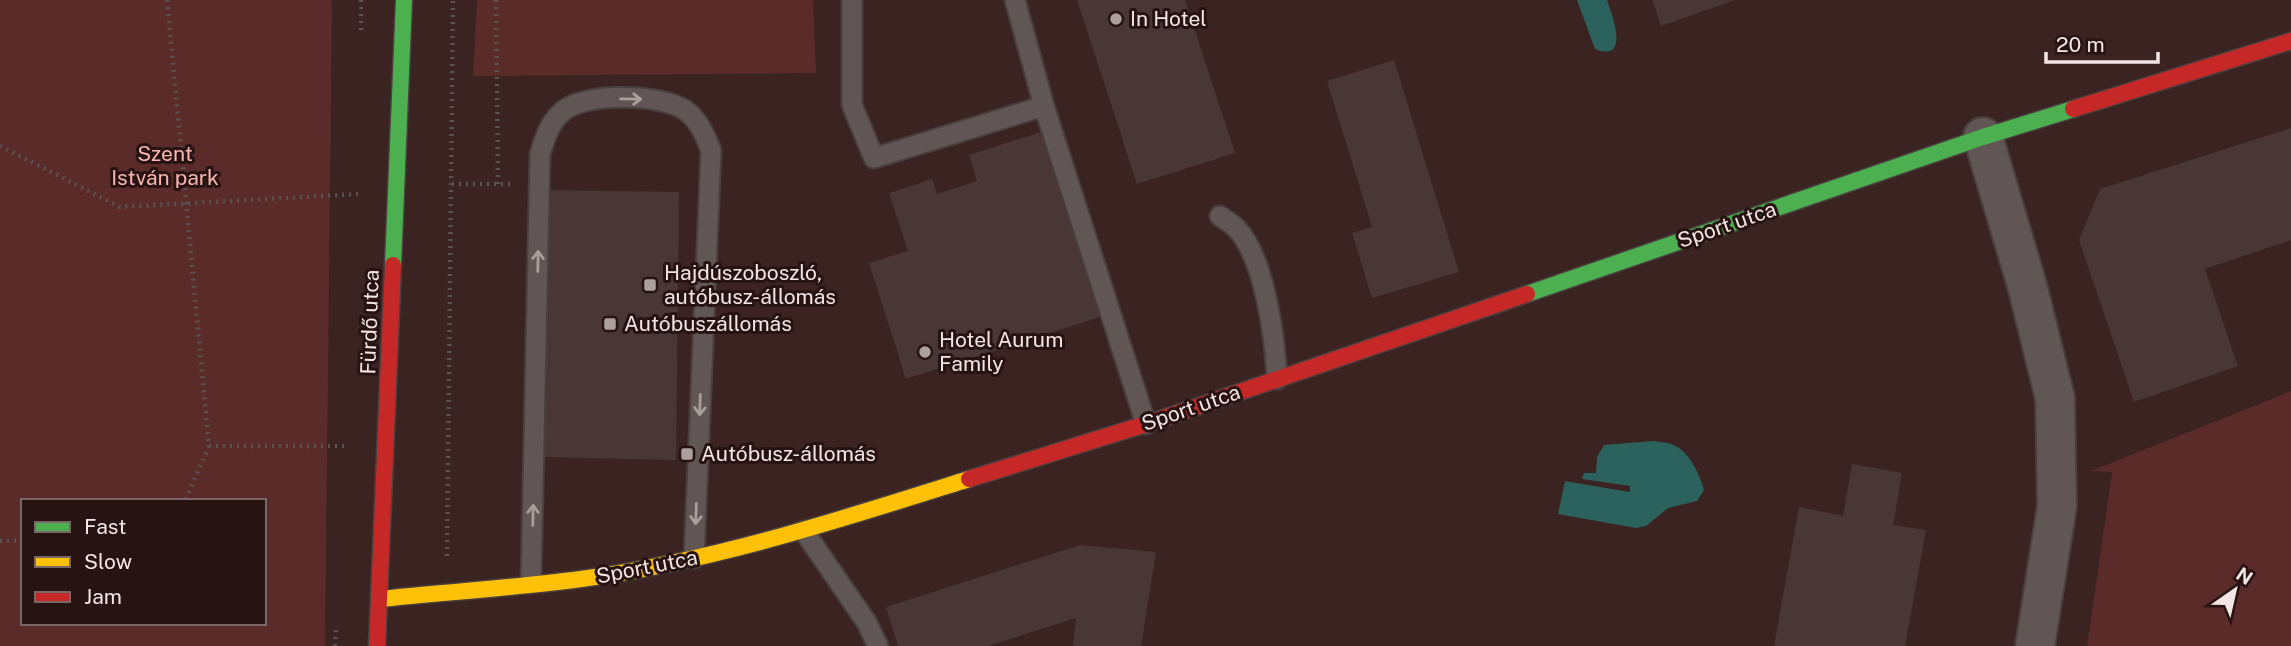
<svg xmlns="http://www.w3.org/2000/svg" width="2291" height="646" font-family="'Public Sans',sans-serif">
	<style>
		.built { fill: #3a2321; fill-rule: evenodd }
		.green { fill: #5a2b29; fill-rule: evenodd }
		.water { fill: #2b625d }
		.building { fill: #493736 }
		.lines { fill: none; stroke-linecap: round; stroke-linejoin: round }
		.lane-casing { stroke: #483f3e; stroke-width: 23 }
		.street-casing { stroke: #483f3e; stroke-width: 42 }
		.fast-casing { stroke: #483f3e; stroke-width: 19 }
		.slow-casing { stroke: #483f3e; stroke-width: 19 }
		.jam-casing { stroke: #483f3e; stroke-width: 19 }
		.path { stroke: #5a5150; stroke-width: 4.5; stroke-dasharray: 2 5; stroke-linecap: butt }
		.lane { stroke: #5f5655; stroke-width: 19 }
		.street { stroke: #5f5655; stroke-width: 38 }
		.fast { stroke: #4caf50; stroke-width: 16 }
		.slow { stroke: #ffc107; stroke-width: 16 }
		.jam { stroke: #c62828; stroke-width: 16 }
		.oneway { stroke: #a89e9c }
		.poi-dot { fill: #aca09f; stroke: #261312; stroke-width: 2.5 }
		.labels { text-anchor: middle; stroke-width: 6; stroke-linejoin: round; paint-order: stroke }
		.poi-label { font-size: 21px; fill: #f2e5e3; stroke: #261312; text-anchor: start }
		.park-label { font-size: 21px; fill: #fbb6b0; stroke: #261312 }
		.street-label { font-size: 21px; fill: #f2e5e3; stroke: #261312 }
	</style>
	<rect width="100%" height="100%" fill="#2b2120"/>
	<path class="built" d="M0,0H2291V391L2092,470L2112,471L2087,646H0ZM23,501H264V623H23Z"/>
	<path class="green" d="M0,0H332L325,646H0ZM23,501H264V623H23Z
		M477,0H813L816,73L473,76Z
		M2291,391V646H2087L2112,472L2090,471Z"/>
	<path class="water" d="M1577,0H1607C1612,15 1631,63 1595,49Z
		M1653,441C1659,442 1666,442 1671,444C1688,449 1700,474 1704,490L1697,501L1668,508L1646,526L1636,528L1558,514L1565,481L1630,492V486L1582,479L1584,473H1596L1597,457L1604,445Z"/>
	<path class="building" d="M1077,0H1185L1235,153L1137,184Z
		M1652,0H1735L1661,26Z
		M1394,60L1459,272L1372,298L1352,233L1372,227L1327,81Z
		M2291,128V240L2205,269L2238,366L2134,402L2079,240L2100,189Z
		M1041,132L1100,317L906,379L869,263L908,251L889,193L932,179L937,194L977,181L969,155Z
		M545,190L679,192L676,460L542,457Z
		M1852,464L1902,473L1893,525L1926,530L1905,646H1774L1799,507L1843,516Z
		M1080,545L1156,552L1141,646H1073L1076,618L988,646H898L886,607Z"/>
	<g class="lines">
		<defs>
			<path id="lane" d="M852,0V105L874,158L1044,106L1146,424
				M1015,0L1044,106
				M1220,216C1225,220 1233,224 1237,229C1265,259 1275,339 1277,379
				M804,531L867,623L878,646
				M531,583L540,154C545,137 550,122 563,111C586,92 661,94 685,110C699,120 706,136 711,151L694,558"/>
			<path id="street" d="M1983,137L2027,285L2055,398L2057,506L2035,646"/>
			<path id="fast" d="M393,265L404,0
				M1527,294L1983,137L2073,109"/>
			<path id="slow" d="M379,599C446,592 514,588 581,579C714,561 842,519 969,479"/>
			<path id="jam" d="M2073,109L2291,41
				M969,479L1146,424L1527,294
				M377,646L393,265"/>
		</defs>
		<use href="#lane" class="lane-casing"/>
		<use href="#street" class="street-casing"/>
		<use href="#fast" class="fast-casing"/>
		<use href="#slow" class="slow-casing"/>
		<use href="#jam" class="jam-casing"/>
		<path class="path" d="M167,0L209,446L185,501
			M496,0L498,184
			M361,30V0
			M0,146L120,207L358,194
			M452,184H510
			M209,446H348
			M0,541L23,540
			M447,556L453,0
			M335,646L336,629"/>
		<use href="#lane" class="lane"/>
		<use href="#street" class="street"/>
		<use href="#fast" class="fast"/>
		<use href="#slow" class="slow"/>
		<use href="#jam" class="jam"/>
	</g>
	<defs><path id="oneway-shaft" d="M-6 0H5M1.5-3L5.5 0L1.5 3" fill="none" stroke-width="1.6" stroke-linecap="round" stroke-linejoin="round" transform="scale(1.75)"/></defs>
	<g class="oneway">
		<use href="#oneway-shaft" transform="translate(631 99) rotate(1)"/>
		<use href="#oneway-shaft" transform="translate(538 261) rotate(-89)"/>
		<use href="#oneway-shaft" transform="translate(700 405) rotate(92)"/>
		<use href="#oneway-shaft" transform="translate(696 514) rotate(92)"/>
		<use href="#oneway-shaft" transform="translate(533 515) rotate(-89)"/>
	</g>
	<g class="poi-dot">
		<circle cx="1116" cy="19" r="7"/>
		<rect x="643" y="278" width="14" height="14" rx="3.5"/>
		<rect x="603" y="317" width="14" height="14" rx="3.5"/>
		<circle cx="925" cy="352" r="7"/>
		<rect x="680" y="447" width="14" height="14" rx="3.5"/>
	</g>
	<g class="labels">
		<g class="poi-label">
			<text x="1130" y="26">In Hotel</text>
			<text x="664" y="280">Hajdúszoboszló,<tspan x="664" dy="24">autóbusz-állomás</tspan></text>
			<text x="624" y="331">Autóbuszállomás</text>
			<text x="939" y="347">Hotel Aurum<tspan x="939" dy="24">Family</tspan></text>
			<text x="701" y="461">Autóbusz-állomás</text>
		</g>
		<g class="park-label">
			<text x="165" y="161">Szent<tspan x="165" dy="24">István park</tspan></text>
		</g>
		<g class="street-label">
			<text transform="translate(1727 225) rotate(-19)" y="7">Sport utca</text>
			<text transform="translate(370 322) rotate(-88)" y="7">Fürdő utca</text>
			<text transform="translate(1191 408) rotate(-19)" y="7">Sport utca</text>
			<text transform="translate(647 567) rotate(-11)" y="7">Sport utca</text>
		</g>
	</g>
	<rect x="21" y="499" width="245" height="126" fill="#261312" stroke="#786766" stroke-width="2"/>
	<rect x="35" y="522" width="35" height="10" fill="#4caf50" stroke="#786766" stroke-width="2"/>
	<text x="84" y="534" font-size="21" fill="#f2e5e3">Fast</text>
	<rect x="35" y="557" width="35" height="10" fill="#ffc107" stroke="#786766" stroke-width="2"/>
	<text x="84" y="569" font-size="21" fill="#f2e5e3">Slow</text>
	<rect x="35" y="592" width="35" height="10" fill="#c62828" stroke="#786766" stroke-width="2"/>
	<text x="84" y="604" font-size="21" fill="#f2e5e3">Jam</text>
	<g transform="translate(2235 590) rotate(34)" stroke="#261312" stroke-width="5" paint-order="stroke">
	<path d="M0-5L12 26L0 18L-12 26Z" fill="#f2e5e3"/>
	<text y="-10" font-size="19" font-weight="bold" text-anchor="middle" fill="#f2e5e3">N</text>
	</g>
	<path d="M2046 52v10h112v-10" fill="none" stroke="#f2e5e3" stroke-width="3.5"/>
	<text x="2056" y="52" font-size="21" fill="#f2e5e3" stroke="#261312" stroke-width="5" paint-order="stroke">20 m</text>
</svg>
